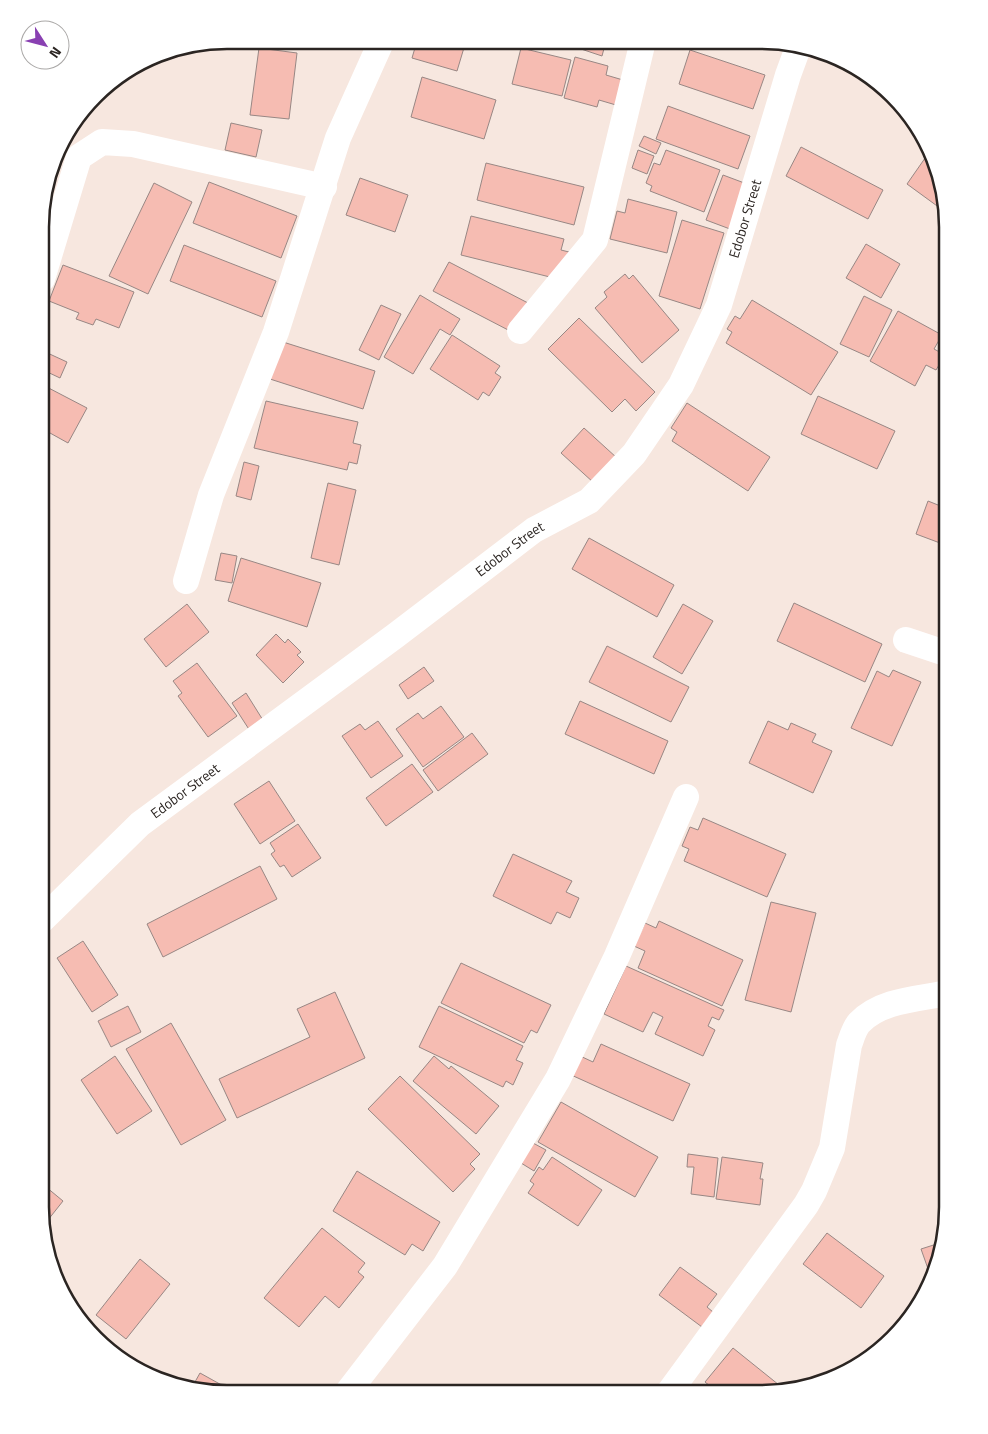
<svg xmlns="http://www.w3.org/2000/svg" width="988" height="1434" font-family="'Titillium Web',sans-serif">
	<style>
		.building { fill: #f6bcb2; stroke: #988784 }
		.lines { fill: none; stroke-linecap: round; stroke-linejoin: round }
		.minor { stroke: #fff; stroke-width: 26 }
		.labels { text-anchor: middle; stroke-width: 4; stroke-linejoin: round; paint-order: stroke }
		.street-label { font-size: 14px; fill: #2b2522; stroke: #fff }
		.rim { fill: none; stroke: #2b2522; stroke-width: 2.5 }
	</style>
	<rect width="100%" height="100%" fill="#f7e7df"/>
	<path class="building" d="M277,40H363L362,48Z
		M417,41H466L457,71L412,58Z
		M573,41H606L602,56L572,46Z
		M607,41H631L629,48Z
		M259,48L297,53L289,119L250,115Z
		M521,48L571,60L562,96L512,84Z
		M690,50L765,75L753,109L679,84Z
		M575,57L608,66L606,75L623,80L616,105L599,100L597,107L564,98Z
		M422,77L496,100L484,139L411,117Z
		M668,106L750,136L738,169L656,139Z
		M231,123L262,130L256,157L225,150Z
		M644,136L661,143L656,154L639,146Z
		M801,147L883,190L868,219L786,176Z
		M638,150L654,156L647,174L632,168Z
		M666,150L720,170L704,212L650,191L652,186L646,183L654,163L660,165Z
		M930,151L944,211L907,184Z
		M486,163L584,187L574,225L477,200Z
		M723,175L747,184L730,229L706,220Z
		M360,178L408,195L395,232L346,215Z
		M209,182L297,216L281,258L193,223Z
		M154,183L192,202L148,294L109,276Z
		M628,199L677,212L667,253L610,239L617,211L625,213Z
		M471,216L564,239L561,250L569,252L554,278L461,255Z
		M682,220L724,233L700,309L659,296Z
		M866,244L900,264L881,298L846,278Z
		M184,245L276,281L262,317L170,281Z
		M449,262L528,303L512,332L433,291Z
		M63,265L134,292L119,328L96,319L93,325L76,319L79,313L49,301Z
		M625,274L629,279L633,275L679,330L642,363L595,308L607,297L604,292Z
		M420,295L460,319L450,335L440,329L413,374L384,357Z
		M864,296L892,310L869,357L840,344Z
		M752,300L838,352L811,395L726,343L732,332L727,329L735,316L740,319Z
		M381,305L401,314L379,360L359,350Z
		M898,311L942,335L934,349L945,355L936,370L926,365L915,386L870,361Z
		M579,318L655,392L636,411L625,399L612,412L548,349Z
		M452,335L500,366L495,373L501,377L489,396L483,392L478,400L430,369Z
		M283,342L375,371L363,409L270,379Z
		M41,350L67,362L60,378L41,369Z
		M41,384L87,408L68,443L41,428Z
		M818,396L895,431L877,469L801,434Z
		M266,401L358,422L353,443L361,445L357,464L349,462L347,470L254,448Z
		M687,403L770,457L748,491L672,441L677,432L671,428Z
		M584,428L617,458L594,483L561,453Z
		M244,462L259,466L251,500L236,496Z
		M328,483L356,490L339,565L311,558Z
		M928,501L948,509V546L916,534Z
		M589,538L674,585L657,617L572,569Z
		M221,553L237,556L232,583L215,580Z
		M241,558L321,583L307,627L228,601Z
		M794,603L882,644L865,682L777,641Z
		M187,604L209,632L166,667L144,639Z
		M683,604L713,621L682,674L653,657Z
		M948,607V619L943,617Z
		M276,634L285,643L288,639L301,652L297,655L304,662L283,683L256,655Z
		M607,646L689,687L671,722L589,682Z
		M197,663L237,716L208,737L178,696L182,693L173,681Z
		M424,667L434,681L408,699L399,685Z
		M893,670L921,682L892,746L851,728L877,671L889,677Z
		M246,693L266,725L252,734L232,703Z
		M580,701L668,741L654,774L565,734Z
		M441,706L464,737L423,767L396,729L418,713L423,719Z
		M378,721L403,756L371,778L342,736L360,724L365,730Z
		M768,721L788,730L791,723L816,734L812,742L832,751L813,793L749,763Z
		M472,733L488,754L438,791L423,770Z
		M412,764L433,792L386,826L366,798Z
		M269,781L295,821L260,844L234,804Z
		M703,818L786,854L767,897L684,861L689,849L682,846L690,827L698,830Z
		M298,824L321,858L292,877L284,865L280,867L271,854L275,851L270,843Z
		M513,854L572,881L566,892L579,898L570,918L557,912L551,924L493,896Z
		M260,866L277,899L163,957L147,924Z
		M771,902L816,913L791,1012L745,1000Z
		M659,921L743,960L722,1006L638,968L645,951L634,946L645,923L656,928Z
		M83,941L118,995L92,1012L57,958Z
		M461,963L551,1005L537,1033L531,1030L524,1043L441,1003Z
		M626,966L724,1010L719,1020L712,1017L708,1026L715,1030L703,1056L655,1034L663,1017L653,1012L643,1032L604,1014Z
		M335,992L365,1058L237,1118L219,1079L310,1037L297,1009Z
		M128,1006L141,1032L111,1047L98,1021Z
		M439,1006L523,1046L516,1060L523,1063L513,1085L506,1081L503,1087L419,1047Z
		M171,1023L226,1120L181,1145L126,1049Z
		M601,1044L690,1084L673,1121L569,1074L578,1055L593,1062Z
		M115,1056L152,1111L117,1134L81,1080Z
		M434,1056L449,1069L451,1066L499,1106L476,1134L413,1081Z
		M400,1076L480,1154L470,1164L475,1169L453,1192L368,1109Z
		M561,1102L658,1157L635,1197L538,1142Z
		M533,1143L546,1150L534,1171L521,1163Z
		M688,1154L718,1158L714,1197L691,1194L694,1167H687Z
		M552,1157L602,1190L578,1226L528,1193L534,1184L530,1181L539,1167L543,1170Z
		M722,1157L763,1163L760,1179H763L760,1205L716,1199Z
		M357,1171L440,1222L423,1251L412,1244L405,1255L333,1211Z
		M40,1182L63,1201L44,1225L40,1207Z
		M322,1228L365,1263L358,1272L364,1277L339,1308L325,1296L299,1327L264,1298Z
		M827,1233L884,1276L861,1308L803,1264Z
		M943,1242L938,1267L932,1280L921,1249Z
		M140,1259L170,1284L126,1339L96,1315Z
		M680,1267L717,1294L707,1307L713,1312L702,1327L659,1295Z
		M733,1348L784,1389L761,1394H720L705,1382Z
		M200,1373L236,1393L203,1392L191,1389Z"/>
	<g class="lines">
		<g class="minor">
			<path d="M42,279L79,157L102,142L133,144L324,187"/>
			<path d="M520,331L595,240L643,41"/>
			<path d="M186,581L211,495L276,332L338,138L382,40"/>
			<path d="M906,640L948,654"/>
			<path id="s1" d="M40,922L140,824L395,636L534,530L589,501L634,454L681,385L719,305L788,75L799,45"/>
			<path d="M347,1393L445,1266L558,1079L617,956L686,797"/>
			<path d="M668,1394L806,1205L814,1191L832,1148L849,1045C852,1037 854,1029 859,1023C881,1000 918,999 948,993"/>
		</g>
	</g>
	<g class="labels">
		<g class="street-label">
			<text dy="5" stroke="none"><textPath href="#s1" startOffset="1021">Edobor Street</textPath></text>
			<text dy="5" stroke="none"><textPath href="#s1" startOffset="601">Edobor Street</textPath></text>
			<text dy="5" stroke="none"><textPath href="#s1" startOffset="196">Edobor Street</textPath></text>
		</g>
	</g>
	<path d="M0 0H988V1434H0ZM227 49H761A178 178 0 0 1 939 227V1207A178 178 0 0 1 761 1385H227A178 178 0 0 1 49 1207V227A178 178 0 0 1 227 49Z" fill="#fff" fill-rule="evenodd"/>
	<path class="rim" d="M227 49H761A178 178 0 0 1 939 227V1207A178 178 0 0 1 761 1385H227A178 178 0 0 1 49 1207V227A178 178 0 0 1 227 49Z"/>
	<g transform="translate(45 45) rotate(126)"><circle r="24" fill="#ffffff" stroke="#aaa8a7"/>
	<path d="M0-4L9 19L0 12L-9 19Z" fill="#8940b2"/>
	<text y="-8" font-size="14" font-weight="bold" text-anchor="middle" fill="#2b2522">N</text>
	</g>
</svg>
